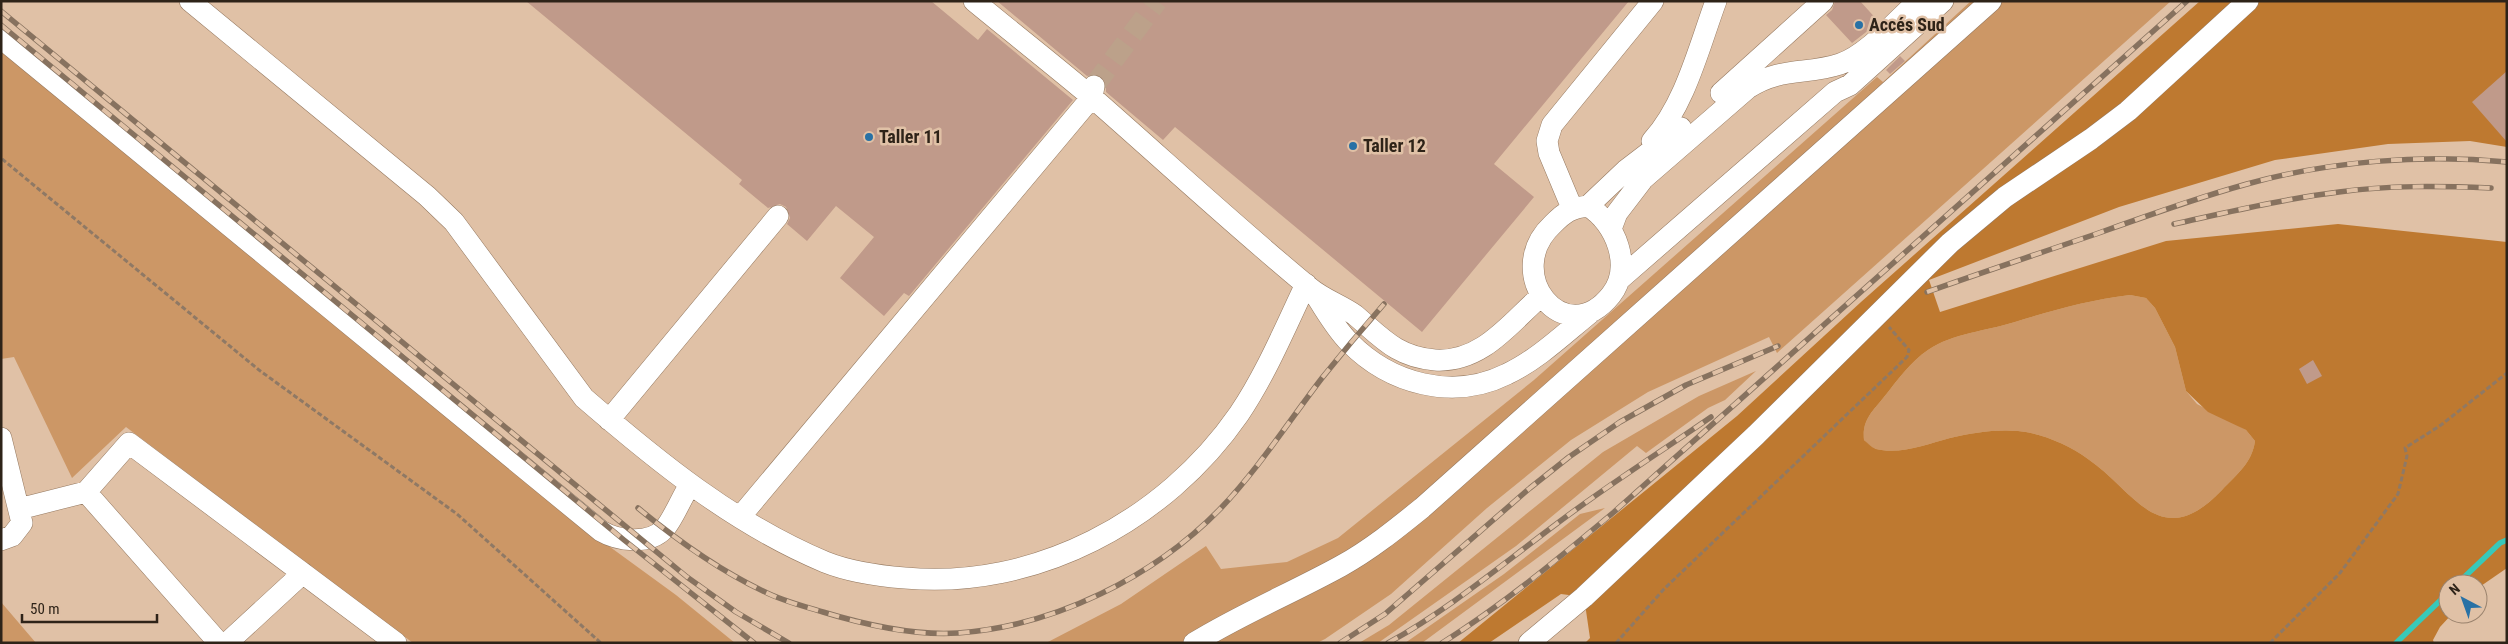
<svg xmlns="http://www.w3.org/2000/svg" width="2508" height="644" font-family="'Roboto Condensed',sans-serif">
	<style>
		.green { fill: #cc9766 }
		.forest { fill: #be7930; fill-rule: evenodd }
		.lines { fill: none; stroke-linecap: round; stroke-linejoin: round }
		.stream { stroke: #38c9b9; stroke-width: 5.5 }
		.building { fill: #c09a8a }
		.minor-tunnel { stroke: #bca18a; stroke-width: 21; stroke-dasharray: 21 11; stroke-linecap: butt }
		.minor-casing { stroke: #957960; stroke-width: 22 }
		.path { stroke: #8f7965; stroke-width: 3; stroke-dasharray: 5 2.5; stroke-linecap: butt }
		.minor { stroke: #fff; stroke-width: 21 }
		.rail-casing { stroke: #87725f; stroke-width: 5.5 }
		.rail { stroke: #e0c1a6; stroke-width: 4; stroke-dasharray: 11; stroke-linecap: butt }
		.poi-dot { fill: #2871a5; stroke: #e0c1a6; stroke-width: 2 }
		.labels { text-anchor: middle; stroke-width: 5; stroke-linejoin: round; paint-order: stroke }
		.poi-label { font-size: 18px; font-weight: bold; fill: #2e2318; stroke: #e0c1a6; text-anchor: start }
	</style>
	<rect width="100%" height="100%" fill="#e0c1a6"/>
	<path class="green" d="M1971,1H2171L1777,353L1769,337L1648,392L1571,440L1487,508L1391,594L1325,639L1317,643H1046L1121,604L1206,546L1221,569L1287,562L1338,538L1534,380L1877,77L1883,82Z
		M1,50L595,536L676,595L735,643H413L126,427L72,478L14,357L1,359Z
		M2130,295L2146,298L2155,308L2175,347L2186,391L2197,404L2246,430L2255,441C2252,463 2237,474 2222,490C2160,555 2135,491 2088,459C2069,445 2041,433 2018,431C1995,429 1972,433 1950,438C1927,444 1900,455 1876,449C1871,447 1867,443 1864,440C1862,420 1872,412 1884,397C1897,381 1910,362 1928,350C1953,333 1987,331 2015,322C2053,310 2090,300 2130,295Z
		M1756,371L1725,400L1708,408L1646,453L1637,446L1516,546L1378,643H1359L1389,625L1603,452L1699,396Z
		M1605,508L1422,643H1405L1504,574L1580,514Z
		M1,602L36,643H1Z"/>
	<path class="forest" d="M2200,1H2507V147L2470,141L2388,144L2275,160L2119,207L1929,280L1940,312L2166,241L2338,224L2507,242V568L2478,588V584H2448V614H2452L2440,627L2433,640L2434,643H1585L1590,638L1584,597L1561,594L1489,643H1458L1737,416L1861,302ZM2130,295L2146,298L2155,308L2175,347L2186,391L2208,412L2246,430L2255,441C2252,463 2237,474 2222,490C2160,555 2135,491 2088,459C2069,445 2041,433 2018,431C1995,429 1972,433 1950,438C1927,444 1900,455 1876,449C1871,447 1868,443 1864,440C1862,420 1872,412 1884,397C1897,381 1910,362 1928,350C1953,333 1987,331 2015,322C2053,310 2090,300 2130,295Z"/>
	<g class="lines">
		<path class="stream" d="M2457,584L2500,543L2507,540
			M2396,643L2448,593"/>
	</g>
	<path class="building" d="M526,1H931L978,40L987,29L1073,100L909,296L904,293L884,316L840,278L874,237L836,206L807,241L787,224L790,218L786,207L780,204L768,208L739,184L742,180Z
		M997,1H1629L1494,164L1534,197L1422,332L1175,127L1163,140L1106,92V82L1102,76L1096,74L1087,76Z
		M1835,1H1860L1879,22L1852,43L1826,15L1832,10Z
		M1900,56L1905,61L1890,74L1886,70Z
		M2507,71V142L2472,102Z
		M2313,360L2322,376L2307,384L2299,369Z"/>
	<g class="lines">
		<path class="minor-tunnel" d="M1094,86L1157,1"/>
		<defs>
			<path id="minor" d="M190,1L427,196L454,222L584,398C657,461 734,524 825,562C850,572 879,576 905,578C1035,590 1165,521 1239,414C1266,374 1285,328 1306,284
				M974,1C1014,34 1055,66 1094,99C1166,162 1236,227 1310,288C1323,299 1341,305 1355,315C1382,338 1397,357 1435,360C1482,363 1510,323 1541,296
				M1,38L601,531C618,541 649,545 664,529C672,522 682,496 690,485
				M1721,93L1823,1
				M1652,141C1685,105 1699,47 1716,1
				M1588,206L1626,170L1681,128
				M1588,206C1616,223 1633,267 1611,295C1565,353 1500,273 1553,224C1565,212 1571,208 1588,206Z
				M1572,208L1549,153L1547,141L1552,125L1653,1
				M1611,229L1617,213L1643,179L1748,88C1780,67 1806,75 1840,64C1867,55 1897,20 1918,1
				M1620,279L1835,92L1850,85L1943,1
				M1316,296C1326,311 1336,329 1349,342C1390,384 1453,401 1507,374C1537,360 1564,334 1590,313
				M609,420L778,216
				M1,438L22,523L12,536L1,540
				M86,492L129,443L396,643
				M19,509L86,492L219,643
				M740,517L1092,97L1094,86
				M227,643L303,573
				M1194,643C1241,614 1292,593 1341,566C1370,550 1396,529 1422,508L1991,1
				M1529,643L1584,597L1756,435L1950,243L2005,197L2091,139L2128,111L2248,1"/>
		</defs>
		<use href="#minor" class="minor-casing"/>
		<path class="path" d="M2,159L259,370L457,514L601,643
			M1616,643L1664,589L1907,357L1909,350L1889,327
			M2270,643L2340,573L2398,494L2407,456L2405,448L2441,425L2507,373"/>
		<use href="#minor" class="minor"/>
		<defs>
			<path id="rail" d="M1,11L687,577L736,612L789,643
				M1,25L624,540L754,643
				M2174,224C2229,212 2283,199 2339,192C2389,185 2440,186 2491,188
				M1927,292C1983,272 2040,253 2096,234C2146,216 2196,198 2247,184C2330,161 2422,154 2507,162
				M638,508C677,540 717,569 763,591C782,601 803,606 823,612C866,625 914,636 958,633C1055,626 1154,577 1221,508C1259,468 1289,421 1322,378C1342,353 1363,328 1384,304
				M1340,643L1385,614L1530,488L1569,457L1620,422L1686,385L1778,346
				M1388,643C1448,610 1500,566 1555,525C1605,487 1659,453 1711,417
				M1442,643C1504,604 1559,558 1614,512L2187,1"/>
		</defs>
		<use href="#rail" class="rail-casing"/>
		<use href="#rail" class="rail"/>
	</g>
	<g class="poi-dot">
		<circle cx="1859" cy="25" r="5"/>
		<circle cx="869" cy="137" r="5"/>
		<circle cx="1353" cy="146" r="5"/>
	</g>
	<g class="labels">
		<g class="poi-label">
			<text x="1869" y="31">Accés Sud</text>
			<text x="879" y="143">Taller 11</text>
			<text x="1363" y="152">Taller 12</text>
		</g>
	</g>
	<rect width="2508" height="644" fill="none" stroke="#2e2318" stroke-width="5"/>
	<g transform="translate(2463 599) rotate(319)"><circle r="24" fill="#e0c1a6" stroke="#99826d"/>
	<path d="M0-4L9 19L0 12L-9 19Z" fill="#2871a5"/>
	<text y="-8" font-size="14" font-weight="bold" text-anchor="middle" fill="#2e2318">N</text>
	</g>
	<path d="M22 614v8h135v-8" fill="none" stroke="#2e2318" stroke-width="2.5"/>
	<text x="30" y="614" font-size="15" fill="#2e2318" stroke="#e0c1a6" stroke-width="4" paint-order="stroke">50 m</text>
</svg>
